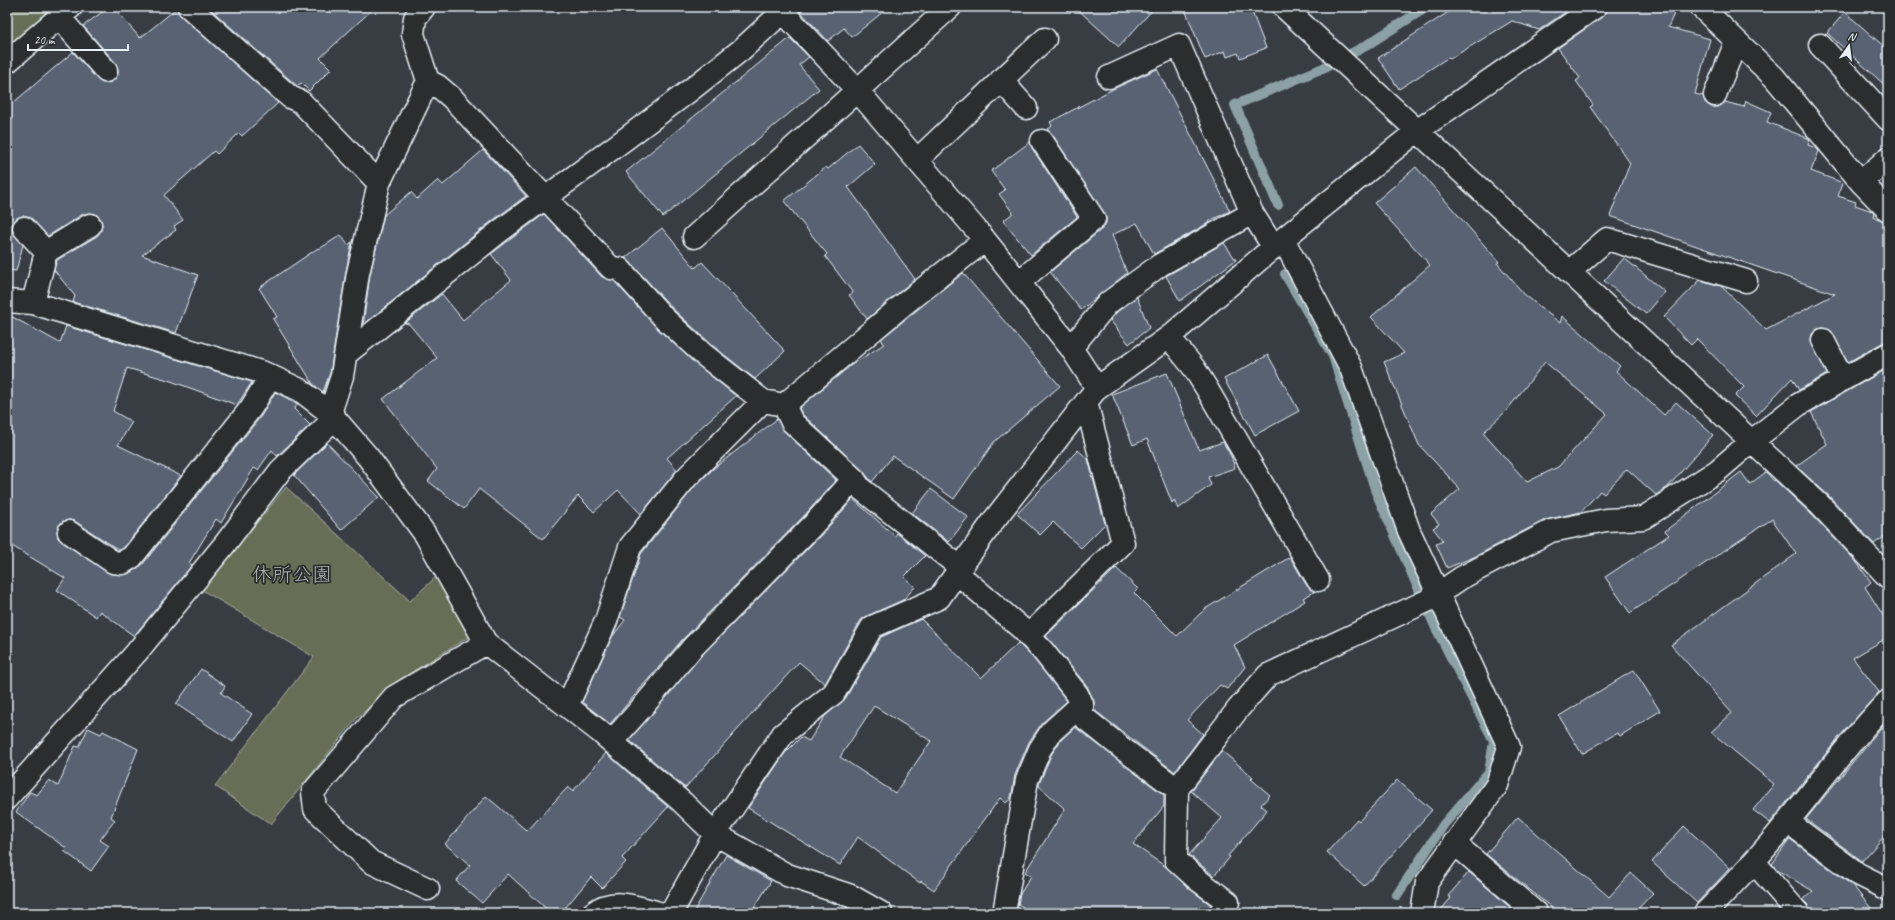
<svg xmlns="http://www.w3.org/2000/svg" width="1895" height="920" font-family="Caveat,'Klee One',sans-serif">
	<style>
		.green { fill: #666e54; stroke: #a7b0a6 }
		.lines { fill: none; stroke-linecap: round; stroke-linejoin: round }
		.stream { stroke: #8ba1a6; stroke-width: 10 }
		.building { fill: #586273; stroke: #e8f1f8; fill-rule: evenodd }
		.minor-casing { stroke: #e8f1f8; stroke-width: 25 }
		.minor { stroke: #2a2d2e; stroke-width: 22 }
		.labels { text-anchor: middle; stroke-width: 3.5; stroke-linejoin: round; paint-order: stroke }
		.park-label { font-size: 20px; fill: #aeb6ae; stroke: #2a2d2e }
	</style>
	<rect width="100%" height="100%" fill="#383d43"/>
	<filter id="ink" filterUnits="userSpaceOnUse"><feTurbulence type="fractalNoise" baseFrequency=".025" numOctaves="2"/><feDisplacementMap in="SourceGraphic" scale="8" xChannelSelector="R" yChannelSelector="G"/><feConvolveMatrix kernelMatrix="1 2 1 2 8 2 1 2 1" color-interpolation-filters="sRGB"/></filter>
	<g filter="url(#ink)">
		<path class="green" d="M7,7H60L7,50Z
			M286,487L410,601L438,575L470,636L399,680L356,719L271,824L215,786L314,657L202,590Z"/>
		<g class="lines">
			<path class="stream" d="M1278,205L1235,105L1323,68L1362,48L1427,7
				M1285,274L1333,356L1376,492L1435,626L1494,741L1489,772L1444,824L1397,895"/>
		</g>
		<path class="building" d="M109,7H113L140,38L177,8L181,16L278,103L242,136L239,133L217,154L214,151L164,195L183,220L174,226L176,230L142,255L198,275L176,333L73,302L75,296L54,270L57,260L97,236L101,231L102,225L101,219L96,214L89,213L83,214L48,236L28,216H22L16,219L12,224V231L23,245L16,271L7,270V108L73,52L97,79L102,83H108L114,80L118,75V69L116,63L83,26Z
			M208,7H375L320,58L331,69L309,91L301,83L297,86Z
			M800,7H889L852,37L844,28L828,41L800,11Z
			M1075,7H1155L1119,47Z
			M1184,7H1250L1266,48L1240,58L1238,53L1227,57L1225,51L1205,59Z
			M1456,7H1573L1539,30L1512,21L1450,59L1449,57L1399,89L1378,58Z
			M1607,7H1677L1668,27L1710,39L1695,94L1703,96L1705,102L1711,107H1717L1725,102L1744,107L1746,101L1771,112L1767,122L1810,139L1808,145L1816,148L1819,151L1811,171L1843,183L1838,196L1856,202L1855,205L1872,211L1874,214L1873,217L1888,222V342L1882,343L1848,362L1830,330L1823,328L1817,329L1812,334L1811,340L1827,374L1799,390L1792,378L1756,416L1735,396L1744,387L1697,339L1691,345L1664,317L1700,280L1721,286L1766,330L1835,294L1610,216L1630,163L1590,107L1593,105L1576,81L1580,78L1558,48L1602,17L1606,13Z
			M1845,12L1888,50V88L1827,33Z
			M790,38L809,57L799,65L819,89L663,217L626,172Z
			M1157,69L1230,211L1209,221L1210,222L1154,254L1137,223L1112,235L1127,273L1081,310L1050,272L1102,229L1106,223V217L1052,134L1047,130L1052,126L1050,122L1113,89Z
			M1030,142L1032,148L1077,217L1031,255L1003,221L1013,213L999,194L1005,190L991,171Z
			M858,144L875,164L848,187L915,279L867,319L849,295L853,293L825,256L827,254L784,201L826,167L828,169Z
			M483,150L526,196L492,221L363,325L370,275L384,215L411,192L417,199L438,180L443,185Z
			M1416,167L1499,262L1497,263L1524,294L1560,323L1562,316L1620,366L1616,371L1664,415L1676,402L1713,435L1668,487L1656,495L1627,469L1604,494L1600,491L1581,512L1545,520L1474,557L1447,568L1436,544L1443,541L1433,528L1439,524L1431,514L1460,489L1419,445L1384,362L1404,353L1371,317L1430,265L1374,203ZM1545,362L1607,414L1558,467L1527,482L1483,433L1507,410Z
			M544,214L602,277L614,281L656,327L696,364L736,396L667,458L677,470L641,514L618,490L594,512L578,496L543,539L479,489L464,509L428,481L437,469L383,399L437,358L409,324L405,323L442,294L463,320L511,280L491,254Z
			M662,228L695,268L702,262L785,351L755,379L712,345L673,309L629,261L625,258Z
			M341,235L348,245L352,242L346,271L330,373L323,392L313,384L273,319L277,317L259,288L318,248L319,249Z
			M1224,243L1236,260L1180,301L1166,276Z
			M1624,258L1665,292L1646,314L1604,281Z
			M963,273L1060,386L994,442L954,499L893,456L872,482L862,470L802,414L799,408L850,366L884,344L881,339Z
			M1137,297L1149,328L1129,344L1110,320L1117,312Z
			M7,314L60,343L66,326L252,382L237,405L168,380L127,368L113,411L132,422L118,445L181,476L124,547L119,550L76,522L70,520L63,521L59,525L57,531L58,538L62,542L111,574H128L142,565L261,416L275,392L298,404L294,409L310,425L277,456L272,450L258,470L254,468L221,523L216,519L189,563L192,565L134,636L100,611L96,617L57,590L65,578L7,543Z
			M1268,355L1299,411L1255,435L1224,379Z
			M1888,368V534L1874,544L1829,496L1796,466L1827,444L1811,412Z
			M1167,373L1199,450L1223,442L1231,456L1235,468L1208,477L1211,485L1178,509L1174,500L1172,503L1147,439L1133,445L1112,394Z
			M777,419L784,431L836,480L803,517L683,639L610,724L582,702L612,637L625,620L620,617L641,554L695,486L714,468Z
			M327,443L379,497L341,530L294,475Z
			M1078,450L1088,459L1092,474L1091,476L1093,478L1105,524L1081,548L1053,522L1040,535L1017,514Z
			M1741,472L1750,484L1766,472L1774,481L1775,480L1811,514L1854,559L1871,582L1865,587L1888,623V637L1853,658L1879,692L1840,736L1770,823L1753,810L1774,784L1711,732L1732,713L1671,645L1796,554L1772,519L1630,613L1605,577L1669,535L1665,531Z
			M931,489L968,517L949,542L912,513Z
			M853,499L895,536L897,533L925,556L904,577L915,587L903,600L867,616L861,620L825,684L799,662L685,788L629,740L701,656L821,535Z
			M1290,557L1307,586L1314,592L1303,598L1305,601L1234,645L1245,667L1227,689L1220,685L1187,720L1203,734L1175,772L1094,710V701L1087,686L1046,636L1116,568L1138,589L1134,593L1177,636L1205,609Z
			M921,619L981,678L1018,643L1034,659L1067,701L1042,723L1029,742L1015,775L1011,798L1006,803L1000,798L934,890L921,881L920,883L858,837L840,865L748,808L785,753L801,737L809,741L825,716L845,699L881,637ZM874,706L931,741L895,793L840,757Z
			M201,669L225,686L221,693L252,714L233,742L176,704Z
			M1634,670L1660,711L1620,736L1617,733L1582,754L1559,716Z
			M1888,719V832L1862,861L1806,819Z
			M1075,727L1164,795V806L1133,844L1166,867L1190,889L1211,905L1208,913H1032L1018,904L1020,894L1031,876L1025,872L1065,809L1039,786V784L1051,755L1061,740Z
			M88,728L101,734L103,731L138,749L111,817L115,820L100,840L109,846L91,871L64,851L66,848L16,812L30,792L37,795L49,780L58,786L75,746L79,747Z
			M1222,751L1253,777L1251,779L1270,795L1261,805L1267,810L1228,856L1230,857L1214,876L1189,855L1222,818L1191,791Z
			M606,753L668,807L622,858L626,862L602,888L591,877L561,913H551L508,874L482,903L456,881L470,865L445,844L486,796L527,831L568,787L573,791Z
			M1397,780L1432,810L1364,886L1327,852L1357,819L1359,821Z
			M1518,817L1609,897L1631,873L1653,893L1634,913H1558L1486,854Z
			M1684,826L1730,868L1697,903L1652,862Z
			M1790,839L1853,886L1875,913H1810L1808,905L1803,900L1813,891L1777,870L1772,864Z
			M726,855L771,881L751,913H693Z
			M1469,872L1512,909L1509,913H1438L1451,898L1448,896Z"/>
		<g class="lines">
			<defs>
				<path id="minor" d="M189,7L290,97L301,102L379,183
					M424,7L415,18L413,34L428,81L438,86L452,98L611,268L620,269L664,318L704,355L763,401
					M781,7L783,12L857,90L985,240L1071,348L1097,388
					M1284,7L1820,505L1888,577
					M1701,7L1774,77L1861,182L1888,210
					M59,17L106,71
					M1820,45L1888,119
					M7,62L71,7
					M1109,77L1179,45L1252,213L1274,248
					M1001,80L1026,108
					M1715,95L1736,42
					M917,160L1045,39
					M1861,182L1888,158
					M24,228L46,252L33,303
					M694,237L950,7
					M1283,239L1351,368L1409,531L1509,747L1497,785L1427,882L1422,913
					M46,252L90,225
					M1569,272L1607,239L1746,281
					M1019,282L1094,219L1042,141
					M7,301L33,303L264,373L300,390L330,413L368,457L425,534L486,643L599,731L682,802L715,834L787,875L851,896L881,913
					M1169,337L1194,368L1207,389L1318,580
					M1823,340L1843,379
					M1071,348L1108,303L1160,265L1252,213
					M346,354L500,231L624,140L693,88L741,50L788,7
					M784,405L792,422L854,479L860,488L961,568
					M330,413L342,376L358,273L379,183L428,81
					M69,532L113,562L122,563L132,557L251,408L270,377
					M957,573L1021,628L1043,651L1077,694L1082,704V716L1123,749L1177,789
					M1028,636L1123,543L1086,402
					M567,706L606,621L630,547L686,478L763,401L784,405L904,304L985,240
					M612,741L645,704L692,648L812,526L854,479
					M7,798L136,653L225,544L280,471L335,418
					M1788,822L1858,874L1888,889
					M1454,843L1536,913
					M1754,862L1798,913
					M428,889L371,862L315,809L313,792L394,697L486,643
					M593,913C613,897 636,907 659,913
					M671,913L715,834L783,734L834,693L872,627L939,598L994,520L1097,388L1169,337L1283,239L1417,131L1595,7
					M1004,913L1027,780L1040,749L1051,732L1082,704
					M1220,913L1228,902L1198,880L1176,860L1177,789L1238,709L1268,675L1429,600L1461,578L1551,531L1606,520L1643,518L1717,471L1752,441L1798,405L1888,354
					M1705,913C1734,883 1763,853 1789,820C1822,780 1852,738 1888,701"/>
			</defs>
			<use href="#minor" class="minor-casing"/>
			<use href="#minor" class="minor"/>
		</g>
	</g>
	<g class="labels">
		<g class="park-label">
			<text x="292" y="581">休所公園</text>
		</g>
	</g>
	<rect width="1895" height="920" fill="none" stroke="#2a2d2e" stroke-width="24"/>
	<rect x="12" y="12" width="1871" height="896" fill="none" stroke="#e8f1f8" stroke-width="1.5" filter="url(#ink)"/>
	<g transform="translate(1849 46) rotate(14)" stroke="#2a2d2e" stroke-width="3" paint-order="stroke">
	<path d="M0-3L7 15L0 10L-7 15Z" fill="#e8f1f8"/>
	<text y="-6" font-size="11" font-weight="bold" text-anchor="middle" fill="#e8f1f8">N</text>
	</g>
	<path d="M28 44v6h100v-6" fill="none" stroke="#e8f1f8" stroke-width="2"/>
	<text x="34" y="44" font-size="12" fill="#e8f1f8" stroke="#2a2d2e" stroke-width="3" paint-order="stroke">20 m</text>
</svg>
